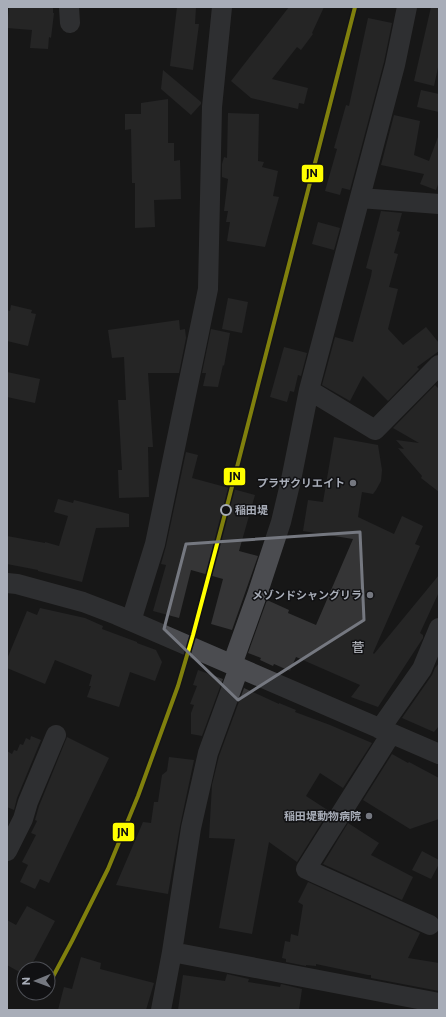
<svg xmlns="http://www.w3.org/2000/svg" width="446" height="1017" font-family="Commissioner,'Noto Sans JP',sans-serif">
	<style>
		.building { fill: #353536 }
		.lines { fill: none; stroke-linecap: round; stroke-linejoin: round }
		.minor { stroke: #4b4c50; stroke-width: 20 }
		.rail-1-casing { stroke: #111113; stroke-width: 7 }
		.rail-1 { stroke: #ff0; stroke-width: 4 }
		.marked { fill: none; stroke: #757880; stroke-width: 3; stroke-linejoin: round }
		.poi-dot { fill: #757880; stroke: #111113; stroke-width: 1.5 }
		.stop-dot { fill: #111113; stroke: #a8adb8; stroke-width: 2 }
		.labels { text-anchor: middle; stroke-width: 3; stroke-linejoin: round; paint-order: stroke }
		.poi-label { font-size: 11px; font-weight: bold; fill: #a8adb8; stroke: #111113; text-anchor: end }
		.stop-label { font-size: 11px; font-weight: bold; fill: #a8adb8; stroke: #111113; text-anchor: start }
		.quarter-label { font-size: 13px; fill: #c9ccd4; stroke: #111113 }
		.line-badge { stroke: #111113; stroke-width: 1.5 }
		.pale-badge-label { font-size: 11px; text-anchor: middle; font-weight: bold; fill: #111 }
	</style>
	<rect width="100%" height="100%" fill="#171717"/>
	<path class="building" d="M9,7H53V13H54L51,38L49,37L48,49L30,48L32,30L7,28Z
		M177,7H196L195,24H199L193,70L170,66Z
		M289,7H324L312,33L313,34L301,50L297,47L272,79L308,88L304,104L299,103L298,109L251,98L231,81Z
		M431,7H439V63L434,86L414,81Z
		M368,18L392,23L384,62L350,190L342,188L340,195L325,191L337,149L334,148L346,105L349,106Z
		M163,70L201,102V104L191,115L161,89Z
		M421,90L439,94V112L417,107Z
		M168,99V143H174V161L180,160L181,199L154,200L155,227L135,228V183H132L131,129L125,130V114H141V103Z
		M228,113L259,114L258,161L264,162L262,167L278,171L273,196L279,197L265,247L227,241L230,222H226L228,211H224L228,179L222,177V164L224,157L227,158Z
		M394,115L420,121L414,155L429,161L438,137H439V182L436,190L420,184L424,174L381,165Z
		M381,211L402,213L397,231L400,232L394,253L398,254L389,287L398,289L388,329L403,345L426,327L439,343V351L417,367L419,369L388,401L363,376L350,401L322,385L335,337L353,342L371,276L372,270L366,268Z
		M318,222L340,228L334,250L312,244Z
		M228,298L248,302L242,333L222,329Z
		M11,305L32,310L31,313L36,314L28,346L7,341V310L10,311Z
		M179,320L180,330L185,329L186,338L179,373H148L153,447H148L149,497L119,498L118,470H122L118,400H126L124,357L112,358L108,330Z
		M211,329L230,333L224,366L223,365L218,387L203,386L206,373H202Z
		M284,347L307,353L301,376L298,375L294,392L290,391L287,402L270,397Z
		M7,372L40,379L35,403L7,397Z
		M435,385L439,389V492L421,478L422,476L398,448L404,449L396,440L419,443L393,428Z
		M334,437L378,445L382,470L381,481L376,490L373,494L362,492L358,517L394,534L402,516L423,526L415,544L420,546L373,653L374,654L439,575V592L420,633L423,635V638L378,707L351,697L360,685L296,657L290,671L274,664L273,666L260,660L261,658L248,653L267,600L289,610L288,613L316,625L353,539L303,531L308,500L323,502Z
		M186,452L198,455L192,478L255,495L239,551L258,556L232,630L211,624L223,579L191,570L179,618L153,611L166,565L161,564L166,546Z
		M58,499L73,503L74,500L129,514V527L96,528L82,582L38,571V570L7,564V536L45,543V542L59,546L68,516L54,512Z
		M40,608L85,618L103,626L102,629L137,642V643L156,650L162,662L155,681L130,672L119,707L87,697L91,686H89L92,675L55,660L45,684L7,668V659L27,611L37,615Z
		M439,663V726L434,732L402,718L432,675L435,668Z
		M198,670L223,679L202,736L191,734V713L194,705L190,704L197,686L193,685Z
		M244,688L279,704V703L296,710L295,712L330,725L372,743L343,788L320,773L306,796L329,811L297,862L269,842L252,934L219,928L235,839L209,838L212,785L219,756Z
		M31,736L41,740L17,798L14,810L7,807V751L12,754L14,750L17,751L20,744L23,745L26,738L30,740Z
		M67,737L109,758L49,883L40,879L35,889L20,882L28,865L22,862L36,835L31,833L37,821L35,820L39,806Z
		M392,754L408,763L409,762L439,778V819L410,829L363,800Z
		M169,757L194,760L180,826L168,894L116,885L143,822L151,823L154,802H158L162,775L167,771Z
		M348,823L379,843L371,855L413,877L402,900L323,864Z
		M422,851L439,860V864L431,879L412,870Z
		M308,882L420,933L408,958L439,963V991L371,978V975H368L316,964V966L306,965V966L286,962V959L282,958L285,941L290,942L291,934L298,936L303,905L298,902Z
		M27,906L55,921L30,968L28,967L27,969H24L23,974L7,965V920L16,925Z
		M81,957L101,963L100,969L154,983L146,1010H58L64,987L72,989Z
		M227,974L249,979L248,982L280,987L281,984L302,989L299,1010H178L183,975L225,981Z"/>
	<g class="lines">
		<path class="minor" d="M69,7L70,23
			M360,198L439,204
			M309,390L375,430L439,365
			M7,583L17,584L83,602L117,615L439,754
			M131,621L155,544L208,289L212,107L222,7
			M232,665L257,595L281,522L291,480L309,390L395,65L407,7
			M380,729L422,669L439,628
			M391,734L306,869L430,925
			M7,851L23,819L28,802L56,735
			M172,952L439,1003
			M161,1010L172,952L191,828L208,753L239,668"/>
		<defs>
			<path id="rail-1" d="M48,986L72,941L108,869L138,796L178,686L193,635L226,510L355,7"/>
		</defs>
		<use href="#rail-1" class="rail-1-casing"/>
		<use href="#rail-1" class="rail-1"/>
	</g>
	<path d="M0 0H446V1017H0ZM360,532L364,620L238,700L164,629L186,544Z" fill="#171717" fill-opacity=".55" fill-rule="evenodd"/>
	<path class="marked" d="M360,532L364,620L238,700L164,629L186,544Z"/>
	<g class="poi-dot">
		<circle cx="353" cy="483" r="4"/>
		<circle cx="370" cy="595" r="4"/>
		<circle cx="369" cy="816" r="4"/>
	</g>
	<circle class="stop-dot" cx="226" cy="510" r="5"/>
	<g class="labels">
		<g class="poi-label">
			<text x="345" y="487">プラザクリエイト</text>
			<text x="362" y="599">メゾンドシャングリラ</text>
			<text x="361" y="820">稲田堤動物病院</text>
		</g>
		<g class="stop-label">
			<text x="235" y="514">稲田堤</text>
		</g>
		<g class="quarter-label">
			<text x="358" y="652">菅</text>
		</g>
	</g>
	<g class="line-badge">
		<rect x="301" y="164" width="23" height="19" rx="4" fill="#ff0"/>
		<rect x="223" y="467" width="23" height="19" rx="4" fill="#ff0"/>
		<rect x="112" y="822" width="23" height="20" rx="4" fill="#ff0"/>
	</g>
	<g class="pale-badge-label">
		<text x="312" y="177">JN</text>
		<text x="235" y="480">JN</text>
		<text x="123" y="836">JN</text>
	</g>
	<rect width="446" height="1017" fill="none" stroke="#a8adb8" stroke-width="16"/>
	<g transform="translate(36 981) rotate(269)"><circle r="19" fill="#111113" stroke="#4d4f55"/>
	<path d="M0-3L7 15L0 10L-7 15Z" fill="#757880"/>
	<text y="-6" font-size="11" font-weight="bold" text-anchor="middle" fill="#a8adb8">N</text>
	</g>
</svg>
